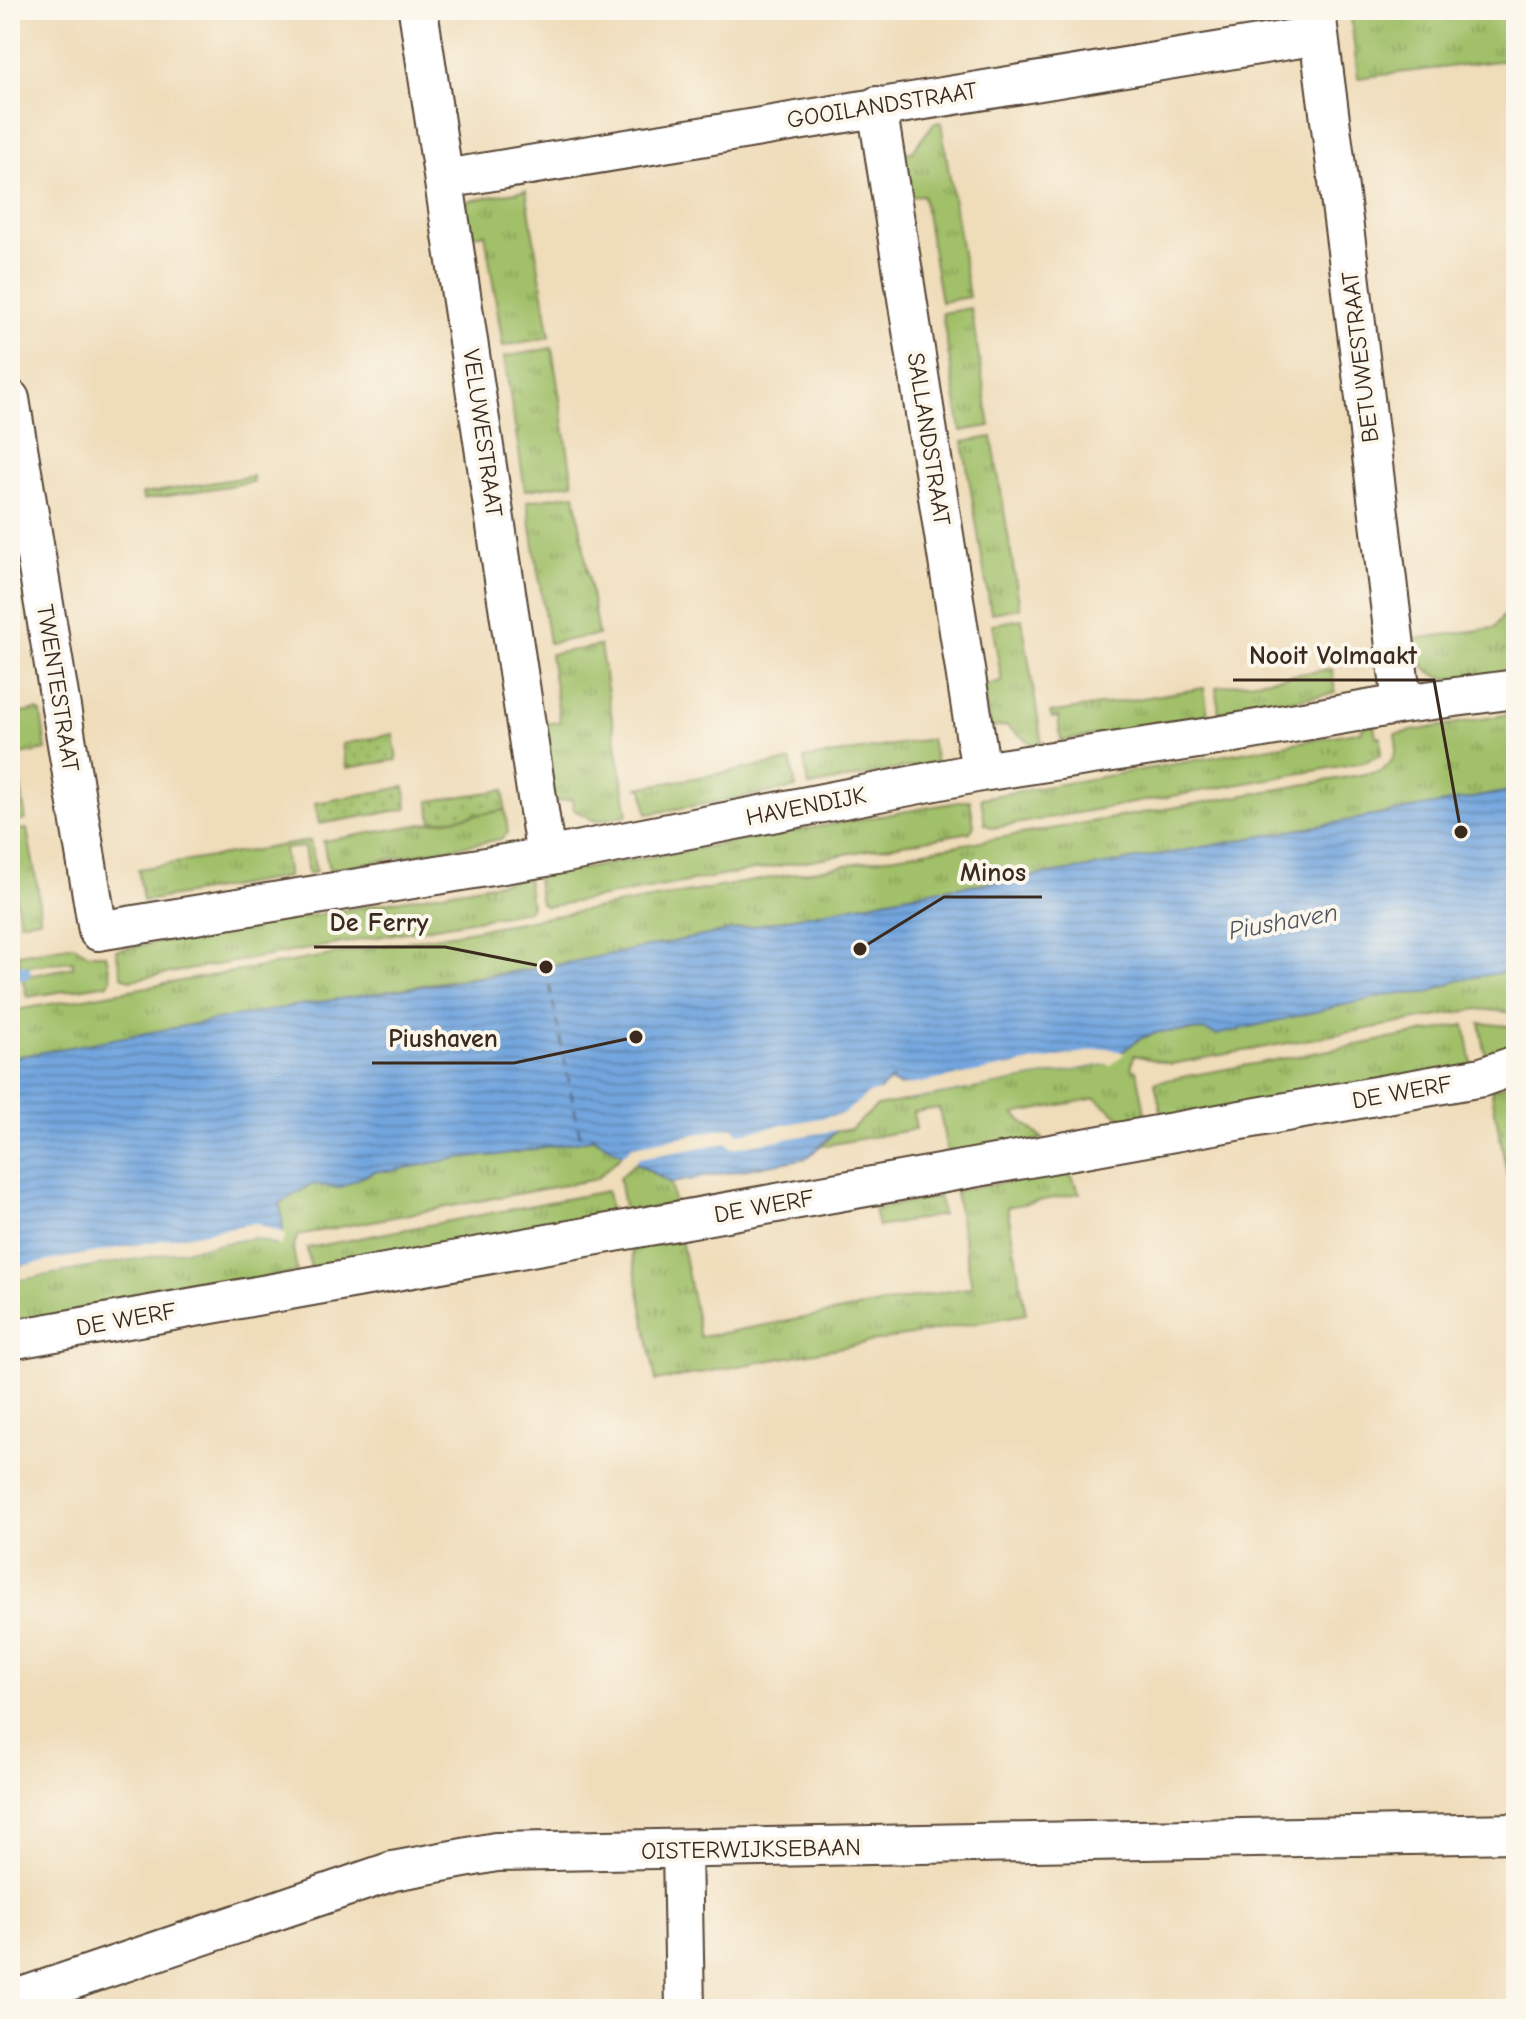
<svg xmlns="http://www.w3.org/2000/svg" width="1526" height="2019" font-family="'Comic Neue',sans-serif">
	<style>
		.grass { fill: url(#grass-tufts); stroke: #6e7544; stroke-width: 2 }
		.park { fill: url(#park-dots); stroke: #6e7544; stroke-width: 2 }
		.water { fill: url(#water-rules); stroke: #56687e; stroke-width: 2 }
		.pier { fill: #efdcb9 }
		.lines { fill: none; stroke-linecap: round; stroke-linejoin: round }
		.stream { stroke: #72a5de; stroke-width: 14 }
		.ferry { stroke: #4e5561; stroke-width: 2; stroke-dasharray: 10 8; stroke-linecap: butt }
		.street-casing { stroke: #564535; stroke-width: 42 }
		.street { stroke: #fff; stroke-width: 38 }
		.labels { text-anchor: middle; stroke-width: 8; stroke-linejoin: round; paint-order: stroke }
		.street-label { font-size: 24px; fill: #3b2a1e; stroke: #fbf7ec }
		.water-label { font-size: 26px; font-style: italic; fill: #4e5561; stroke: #fbf7ec }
		.leader { fill: none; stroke: #3b2a1e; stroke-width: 3 }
		.callout-dot { fill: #3b2a1e; stroke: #fbf7ec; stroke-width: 3 }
		.callout-label { font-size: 26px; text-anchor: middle; font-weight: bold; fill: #3b2a1e; stroke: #fbf7ec; stroke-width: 8; stroke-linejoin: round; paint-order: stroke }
	</style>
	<defs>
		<pattern id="grass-tufts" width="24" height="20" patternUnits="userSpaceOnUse" patternTransform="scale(2)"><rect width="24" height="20" fill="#a1c069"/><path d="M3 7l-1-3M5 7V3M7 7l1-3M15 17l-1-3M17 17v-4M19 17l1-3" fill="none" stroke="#849c56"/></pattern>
		<pattern id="park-dots" width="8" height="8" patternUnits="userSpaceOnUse" patternTransform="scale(2)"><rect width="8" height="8" fill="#a1c069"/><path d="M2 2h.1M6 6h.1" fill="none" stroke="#849c56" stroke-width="1.8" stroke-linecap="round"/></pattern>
		<pattern id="water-rules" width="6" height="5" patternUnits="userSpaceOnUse" patternTransform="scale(2)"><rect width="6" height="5" fill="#72a5de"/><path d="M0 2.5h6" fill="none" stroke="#5f87b3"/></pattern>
	</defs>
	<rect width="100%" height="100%" fill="#fbf7ec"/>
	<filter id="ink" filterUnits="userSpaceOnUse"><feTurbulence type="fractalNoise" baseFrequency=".0125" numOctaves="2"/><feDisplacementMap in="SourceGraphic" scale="16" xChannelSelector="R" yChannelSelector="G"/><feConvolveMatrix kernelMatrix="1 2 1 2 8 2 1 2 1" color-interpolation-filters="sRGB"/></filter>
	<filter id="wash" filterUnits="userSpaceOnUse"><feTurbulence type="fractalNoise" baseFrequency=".006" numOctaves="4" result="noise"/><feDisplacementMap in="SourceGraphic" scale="32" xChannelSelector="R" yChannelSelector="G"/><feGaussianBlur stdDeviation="1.8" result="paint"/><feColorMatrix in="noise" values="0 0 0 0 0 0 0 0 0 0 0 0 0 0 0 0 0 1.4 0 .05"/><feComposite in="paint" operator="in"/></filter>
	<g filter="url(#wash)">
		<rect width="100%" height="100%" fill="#efdcb9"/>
		<path class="grass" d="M1350,10H1508L1514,59L1358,78Z
			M941,122L969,297L941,302L923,195L904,198L897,153L912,152L934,123Z
			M526,190L550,337L503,346L485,233L467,237L465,209L468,201Z
			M971,308L990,426L961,431L942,313Z
			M552,348L573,483L525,490L504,357Z
			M992,437L1020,608L991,613L963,442Z
			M253,476V482L143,500L142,494Z
			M575,494L598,635L549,643L527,501Z
			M1516,610V669C1473,677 1424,698 1413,639L1494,628L1507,611Z
			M1022,619L1042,743L1032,744L1006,726L990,728L983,685L1002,682L992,624Z
			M600,646L628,815L595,821L574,810L572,799L553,802L541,724L560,722L550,654Z
			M1332,669L1335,693L1219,713L1216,687Z
			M1204,688L1208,715L1061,741L1058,717L1052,718L1050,713Z
			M37,710L41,713L46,750L16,756L26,820L10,822V715Z
			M1516,713V790L1082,869L930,891L546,967L427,984L10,1058V1011L1382,771C1394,761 1399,750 1395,734Z
			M1374,725L1376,737L1381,736V755L1364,762L993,828L985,824L981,798L1362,731L1361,727Z
			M931,739L936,762L809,786L804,759Z
			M791,761L796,788L647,814L643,788H637Z
			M970,800L974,826L970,832L546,907L541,903L536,877Z
			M505,810L508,833L501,839L329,870L323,841Z
			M27,829L38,890L40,919L20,922L10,863V831Z
			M310,841L316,872L308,874L304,847L284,849L288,877L143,901L138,869Z
			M527,878L531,906L527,911L130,980L122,976L116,950Z
			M74,945L89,954H106L111,978L108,984L27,997L22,977L73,967V961L20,967L18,954Z
			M1516,970V1013L1478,1009L1171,1064L1134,1055L1131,1069L1137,1071L1147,1123L1128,1124L1096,1098L1014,1114L1043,1139L948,1157L939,1108L913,1112L916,1129L822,1146L836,1131L851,1129L877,1106L1106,1064L1139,1039L1159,1032L1205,1030L1392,994L1427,993L1459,980Z
			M1480,1023L1516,1027V1054L1487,1063Z
			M1465,1025L1472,1065L1163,1122L1155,1082Z
			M1516,1082V1154L1507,1174L1491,1089Z
			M591,1137L623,1154L596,1179L298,1235L293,1248L297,1272L10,1324V1281L255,1237L277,1245L283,1230L280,1203L312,1184L339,1188L375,1171H390L459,1158L498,1155L581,1141L590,1139Z
			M635,1163L671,1184L674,1204L625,1213L619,1178Z
			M1064,1172L1072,1177L1080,1193L1007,1207L1026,1314L656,1381L631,1249L681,1240L700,1337L972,1287L955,1191Z
			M607,1191L611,1216L311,1270L307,1248Z
			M939,1197L942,1215L878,1227L874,1209Z"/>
		<path class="park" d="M393,734L397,760L346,768L342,744Z
			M405,787L407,809L319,824L315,803Z
			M504,790L505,810L432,822L429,801Z"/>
		<path class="water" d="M1516,790V970L1459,980L1427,993L1392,994L1216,1035L1205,1030L1159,1032L1139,1039L1106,1064L907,1100V1089L891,1082L893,1078L807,1158L671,1183L591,1136V1139L581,1141L498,1155L459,1158L390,1171H375L339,1188L312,1184L280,1203L283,1230L277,1245L254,1237L10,1281V1058L293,1006L546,967L930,891L1082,869Z"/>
		<path class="pier" d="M1107,1048L1125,1053L1111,1065L1106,1064L907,1100H903V1092L893,1088Z
			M886,1090L843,1129L732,1148L727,1143L639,1158L632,1165L620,1157L633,1146L733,1127L739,1133L843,1114L869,1093Z
			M255,1223L286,1234L281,1246L254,1237L10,1281V1268Z"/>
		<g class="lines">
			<path class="stream" d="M10,973L24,972"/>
			<path class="ferry" d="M546,967L581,1141"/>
		</g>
	</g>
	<g filter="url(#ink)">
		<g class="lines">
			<defs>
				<path id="street" d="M418,10L546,857
					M1316,12L1349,266L1402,704
					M877,106L981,772
					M445,179L1319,35
					M10,399L98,931L546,857L981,772L1217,736L1402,704L1516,689
					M10,1340L1482,1077L1516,1065
					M682,1850L685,2009
					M10,2001L393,1871L496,1852L1516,1833"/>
			</defs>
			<use href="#street" class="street-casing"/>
			<use href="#street" class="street"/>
		</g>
	</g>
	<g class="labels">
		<g class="street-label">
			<text transform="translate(882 105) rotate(-9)" y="8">GOOILANDSTRAAT</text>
			<text transform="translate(1360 357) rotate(-97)" y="8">BETUWESTRAAT</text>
			<text transform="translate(483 433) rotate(82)" y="8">VELUWESTRAAT</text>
			<text transform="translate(929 439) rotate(81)" y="8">SALLANDSTRAAT</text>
			<text transform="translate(58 688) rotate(81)" y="8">TWENTESTRAAT</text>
			<text transform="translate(806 806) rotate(-11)" y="8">HAVENDIJK</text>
			<text transform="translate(1402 1092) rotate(-10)" y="8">DE WERF</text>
			<text transform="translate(764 1206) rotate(-10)" y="8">DE WERF</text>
			<text transform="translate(126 1319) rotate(-10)" y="8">DE WERF</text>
			<text transform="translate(751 1849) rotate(-1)" y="8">OISTERWIJKSEBAAN</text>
		</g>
		<g class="water-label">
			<text transform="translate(1283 921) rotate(-10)" y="9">Piushaven</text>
		</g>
	</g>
	<path class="leader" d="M1461 832L1434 680H1233M860 949L944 897H1042M546 967L445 947H314M636 1037L514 1063H372"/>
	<g class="callout-dot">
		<circle cx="1461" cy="832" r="8"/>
		<circle cx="860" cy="949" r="8"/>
		<circle cx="546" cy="967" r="8"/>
		<circle cx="636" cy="1037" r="8"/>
	</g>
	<g class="callout-label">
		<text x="1333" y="664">Nooit Volmaakt</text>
		<text x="993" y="881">Minos</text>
		<text x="379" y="931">De Ferry</text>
		<text x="443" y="1047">Piushaven</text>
	</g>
	<rect width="1526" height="2019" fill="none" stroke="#fbf7ec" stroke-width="40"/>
</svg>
